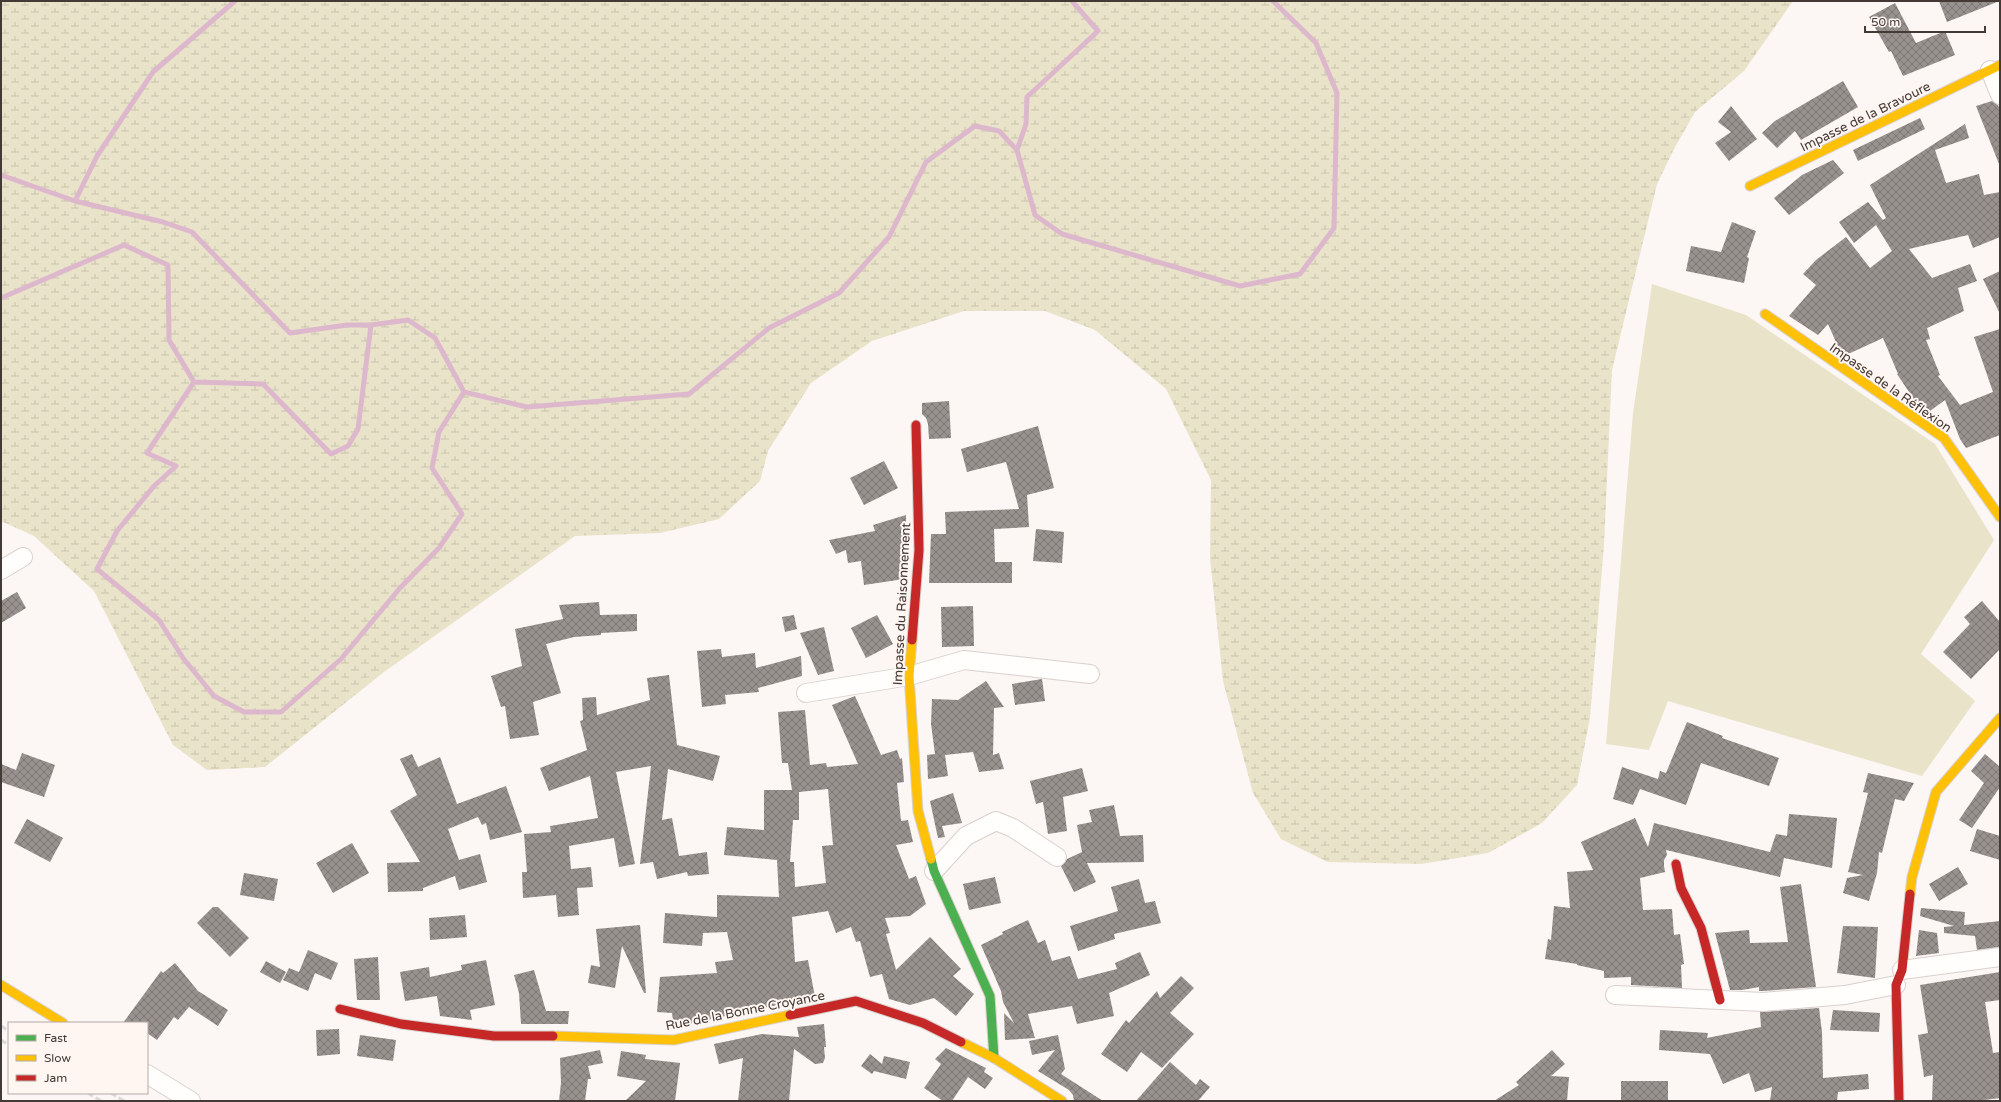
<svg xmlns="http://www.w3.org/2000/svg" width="2001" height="1102" font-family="'Varela Round',sans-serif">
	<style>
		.grass { fill: #e9e3c9 }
		.wetland { fill: url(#wetland-marsh) }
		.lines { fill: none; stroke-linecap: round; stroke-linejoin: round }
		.stream { stroke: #ddb8cd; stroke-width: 5 }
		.building { fill: url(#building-cross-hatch); fill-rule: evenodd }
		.street-casing { stroke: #d8d1ce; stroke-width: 20 }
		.fast-casing { stroke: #d8d1ce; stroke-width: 11 }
		.slow-casing { stroke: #d8d1ce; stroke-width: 11 }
		.jam-casing { stroke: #d8d1ce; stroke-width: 11 }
		.street { stroke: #fffefd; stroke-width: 18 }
		.fast { stroke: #4caf50; stroke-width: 9 }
		.slow { stroke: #ffc107; stroke-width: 9 }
		.jam { stroke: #c62828; stroke-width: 9 }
		.rail { stroke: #dad8d8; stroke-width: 3; stroke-dasharray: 6 3; stroke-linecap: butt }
		.labels { text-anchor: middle; stroke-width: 4; stroke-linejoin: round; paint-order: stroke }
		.street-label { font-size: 13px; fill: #433a36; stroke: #fff5f1 }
	</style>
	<defs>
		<pattern id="wetland-marsh" width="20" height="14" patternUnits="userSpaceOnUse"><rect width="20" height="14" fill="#e9e3c9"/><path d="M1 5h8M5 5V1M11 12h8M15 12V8" fill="none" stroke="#c9c4ad"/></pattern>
		<pattern id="building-cross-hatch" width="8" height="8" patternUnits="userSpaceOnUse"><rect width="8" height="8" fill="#97928e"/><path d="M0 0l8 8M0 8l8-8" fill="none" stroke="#7d7875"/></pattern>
	</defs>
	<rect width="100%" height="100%" fill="#fcf6f4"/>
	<path class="grass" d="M1652,284L1746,315L1935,444L1994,540L1921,654L1975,701L1922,776L1668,701L1649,750L1606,744L1633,413Z"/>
	<path class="wetland" d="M1,1H1793L1744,71L1695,112L1675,147L1657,184L1612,370L1604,544L1590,718L1577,785L1542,823L1488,853L1421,864L1328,862L1281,839L1253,793L1223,681L1210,558L1211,480L1166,389L1095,330L1045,311H964L872,341L811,383L768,451L760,481L719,519L660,533L575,536L384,672L265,767L207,770L173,745L94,591L34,536L1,521Z"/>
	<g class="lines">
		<path class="stream" d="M1017,150L1026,124L1027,97L1098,31L1072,1
			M1,175L75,201L163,222L192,232L290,333L347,325H371
			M75,201L97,156L153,72L235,1
			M1,298L124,245L168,265L169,340L194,382L263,384L331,454L348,446L358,429L371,325L408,320L435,338L464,392L527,407L689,394L769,328L839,293L889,237L926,162L975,126L999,131L1017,150L1035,215L1062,234L1240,286L1300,274L1334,228L1337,93L1316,43L1273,1
			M194,382L147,453L176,466L154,486L117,531L97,569L159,620L183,658L214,696L244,712H281L341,659L400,588L439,548L462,514L432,468L439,432L464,392"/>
	</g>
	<path class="building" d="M1939,1H1997V2L1947,22Z
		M1895,3L1916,43L1945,31L1955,55L1903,76L1891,51L1889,52L1869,17Z
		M1843,81L1858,107L1801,140L1795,131L1777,148L1762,133L1775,121Z
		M1992,101L1998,105L2000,110L1999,164L1976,106Z
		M1731,106L1757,139L1729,161L1715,143L1731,132L1718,122Z
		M1920,118L1925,129L1858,161L1853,150Z
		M1965,124L1969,138L1935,150L1946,183L1979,174L1984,195L2000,192V237L1973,248L1968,235L1909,249L1932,278L1970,264L1977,281L1958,288L1964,311L1927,328L1930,339L1926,340L1940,375L1938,376L1960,405L1993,392L1974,337L2000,329V435L1966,448L1960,439L1945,400L1930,411L1915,401L1897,374H1898L1883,338L1846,355L1840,351L1828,324L1818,335L1789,316L1816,285L1803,274L1816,260L1846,237L1870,268L1892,251L1876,225L1854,243L1839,222L1868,202L1883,220L1886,218L1870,185Z
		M1833,160L1844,173L1789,215L1774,198L1802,175Z
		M1732,222L1756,231L1747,257L1749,258L1744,283L1686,271L1691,246L1721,252Z
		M2000,271V314L1983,279Z
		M949,401L951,438L929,439L928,424L926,418L922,414V403Z
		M1038,426L1054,488L1027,495L1029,527L994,529L995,562H1012V583H929L931,534H946L945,512L1019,509L1006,462L967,472L961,449Z
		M884,461L898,488L864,505L850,478Z
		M906,515V550L904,579L864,585L861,561L848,563L846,550L836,554L829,540L875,531L873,525Z
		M1036,529L1064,532L1062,563L1033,561Z
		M17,592L26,608L1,623V601Z
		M1982,601L2000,622V649L1971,679L1943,652L1970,624L1964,617Z
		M599,602L600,615L637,614V631L601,633V635L574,637L546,644L561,693L533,702L539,735L510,739L505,706L501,707L491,676L522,666L515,629L563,619L559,605Z
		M973,606L974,646L942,647L941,607Z
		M794,615L797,629L785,632L782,617Z
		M877,615L893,644L866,658L851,628Z
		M824,627L834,671L818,675L800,633Z
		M721,649L722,657L755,653L756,668L801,656L802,676L758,688L759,692L725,695L726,704L702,707L697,651Z
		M669,675L677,745L720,756L713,781L668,769L662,820L672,818L679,856L707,852L709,874L688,876L687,872L657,879L653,862L640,864L651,766L616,772L635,864L619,867L614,838L569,846L571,869L591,867L593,887L577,888L579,915L558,917L556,895L523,898L522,872H527L524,834L551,832L550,826L598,818L590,776L549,791L540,768L587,750L580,721L583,720L582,698L596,697L597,715L650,700L647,678Z
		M1042,679L1045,701L1015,705L1012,684Z
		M986,681L1004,707L994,708L993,755L999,753L1004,769L979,772L973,752L945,755L948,776L928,779L927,755L935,754L931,724L932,699L958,700Z
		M855,696L881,755L897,750L900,759L902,758L904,782L897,783L901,821L908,820L913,842L896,845L909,879L916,876L926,904L910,916L885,918L890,933L886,934L896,970L930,937L961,969L953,976L974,994L956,1016L934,998L910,1005L889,999L882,974L870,977L860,941L856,942L851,927L836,933L828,911L792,917L795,962L808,960L815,997L674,1027L672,1013L657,1012L660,977L717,973L715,962L733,960L727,932L703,933L702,946L663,943L665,913L717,917V895L779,897L777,860L724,855L727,827L764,830V790H792L788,763H782L778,712L805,710L810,765L826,763L827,767L858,764L832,705ZM828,789L833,845L822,846L826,883L795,887L794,862H790L793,820H799V792Z
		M1687,722L1723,736L1722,738L1779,758L1769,786L1701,763L1686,805L1640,789L1633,805L1613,799L1622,767L1658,779L1660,771L1666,773Z
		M22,753L55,765L44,797L1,782V764L16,770Z
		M412,754L418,767L440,757L457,804L506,786L522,832L490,840L486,823L482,825L478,817L448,829L459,860L480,854L487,882L459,890L455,876L423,888V891L388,892L387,863L420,862L390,811L417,795L400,759Z
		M1985,754L2000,767V787L1972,828L1959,820L1984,783L1971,771Z
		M1082,768L1088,791L1063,797L1067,831L1048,834L1043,802L1036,804L1030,781Z
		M1868,773L1914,783L1904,801L1895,799L1882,853L1879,852L1877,873L1869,901L1843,893L1847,878L1863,875L1848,872L1868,793L1863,792Z
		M953,793L962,823L942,826L945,837L938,838L930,801Z
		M1114,805L1120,836L1143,835L1144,862L1087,863L1096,882L1074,892L1061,866L1067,859L1082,852L1077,825L1092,822L1089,810Z
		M1789,814L1837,818L1832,868L1784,858L1780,877L1666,850L1667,855L1664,860V866L1665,872L1640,878L1643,910L1672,909L1674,935L1680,934L1684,964L1681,965L1682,988L1631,985V977L1604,978V971L1577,965V964L1545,959L1548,939L1551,940L1554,906L1570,908L1567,872L1593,870L1581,842L1635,818L1648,847L1654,823L1770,852L1776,834L1787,836Z
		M27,819L63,838L50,862L14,843Z
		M1977,829L2000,836V860L1970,851Z
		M352,843L369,873L333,893L316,863Z
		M1958,867L1968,884L1939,901L1929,884Z
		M244,873L278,879L274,901L240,895Z
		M995,877L1001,903L969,910L963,884Z
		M1139,879L1145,903L1155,901L1161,923L1114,934L1115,939L1078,951L1070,926L1118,911L1111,887Z
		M1801,884L1816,987L1763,991H1759V987L1742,990H1730L1715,933L1749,930L1750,943L1788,942L1780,887Z
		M213,907H218L249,938L230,957L197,923Z
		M1921,908L1965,912L1964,925L2000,921V947L1977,950L1975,936L1944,933V927L1954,926L1920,916Z
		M465,915L467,937L430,940L429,918Z
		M1028,920L1038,943L1045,940L1052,961L1070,956L1078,979L1117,969L1115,963L1140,952L1150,975L1109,993L1114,1016L1077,1024L1072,1006L1028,1014L1035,1038L1005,1040L1004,1013L1014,1023L1003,1002L1001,991L981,945L1003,934L1002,932Z
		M640,925L646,993H644L622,946L615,988L588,983L591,965L600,967L596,929Z
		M1843,926L1878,927L1875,978L1837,973Z
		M1919,930L1937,933L1939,953L1916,956Z
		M308,950L338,963L331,980L315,973L308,991L283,980L289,968L299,972Z
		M378,957L380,1000H357L354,959Z
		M486,960L495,1005L470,1010L472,1020L440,1016L437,996L405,1001L400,972L429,967L430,977L462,970L461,965Z
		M266,961L286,972L280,983L260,972Z
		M175,963L198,991L228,1010L218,1026L189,1007L178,1020L174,1017L157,1040L147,1033V1023H123L161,971L163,973Z
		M534,970L546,1011H569L568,1024H521L519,993L514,975Z
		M2000,972V1000L1985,1002L1993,1053L2000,1052V1098L1976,1101H1932L1933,1075L1924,1077L1918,1035L1928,1033L1920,985Z
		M1181,976L1194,988L1170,1013L1194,1034L1162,1068L1141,1052L1127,1072L1101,1054L1126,1020L1129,1023L1157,991L1160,998Z
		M1819,1008L1822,1032L1823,1078L1868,1074L1869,1089L1838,1092L1837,1101H1770L1772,1087L1755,1092L1749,1073L1723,1084L1710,1054L1659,1050L1660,1030L1708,1033L1707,1038L1761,1027L1760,1012Z
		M1833,1010L1880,1013L1879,1032L1830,1030Z
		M824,1024L826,1047H824L825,1058L823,1063L815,1064L794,1049L789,1101H738L743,1058L719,1064L714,1044L762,1034L799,1037L797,1027Z
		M339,1029L340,1054L317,1056L316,1030Z
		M360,1035L396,1040L393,1061L357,1056Z
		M1058,1035L1065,1069L1061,1074L1103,1101H1074L1073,1095L1069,1090L1038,1071L1055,1050L1032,1055L1029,1041Z
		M946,1048L986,1068L984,1072L993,1078L985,1089L968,1077L952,1101H943L924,1088L941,1064L935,1059Z
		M600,1050L603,1063L588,1066L591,1079H588L585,1101H559L561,1083L560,1058Z
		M1552,1050L1565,1064L1551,1076L1569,1077L1567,1101H1494L1519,1085L1516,1082Z
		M621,1051L646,1055L645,1059L680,1063L675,1101H625L646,1081L617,1076Z
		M870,1054L882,1064L884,1056L910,1062L906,1079L874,1071L872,1074L861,1066Z
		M1170,1062L1196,1085L1200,1079L1210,1087L1198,1101H1136Z
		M1621,1081H1668V1101H1621Z"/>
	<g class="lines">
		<defs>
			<path id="street" d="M1990,70L2000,95
				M1,570L23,557
				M806,693L909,676L964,660L1090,674
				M934,871L966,836L996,821L1013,828L1057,857
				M1902,970L2000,957
				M1615,995L1763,1002L1845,995L1896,985
				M147,1074L191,1101"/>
			<path id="fast" d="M931,859L934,871L990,996L994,1058"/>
			<path id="slow" d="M1750,186L2000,65
				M1765,314L1944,438L2000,517
				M912,640L909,676L918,811L931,859
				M1910,894L1912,877L1936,792L2000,718
				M1,985L63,1023
				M553,1036L674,1040L790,1015
				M961,1042L994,1058L1062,1101"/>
			<path id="jam" d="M912,640L919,550L916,425
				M1676,864L1681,888L1701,928L1720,1000
				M340,1009L401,1024L494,1036H553
				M790,1015L856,1001L923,1023L961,1042
				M1899,1101L1896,985L1902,970L1910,894"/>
		</defs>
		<use href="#street" class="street-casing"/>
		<use href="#fast" class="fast-casing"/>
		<use href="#slow" class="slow-casing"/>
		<use href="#jam" class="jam-casing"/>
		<use href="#street" class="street"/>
		<use href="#fast" class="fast"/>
		<use href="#slow" class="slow"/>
		<use href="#jam" class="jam"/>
		<path class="rail" d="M1,1026L9,1031
			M1,1040L9,1045
			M88,1093L101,1101
			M111,1093L124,1101"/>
	</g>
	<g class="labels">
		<g class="street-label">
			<text transform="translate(1865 116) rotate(-26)" y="5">Impasse de la Bravoure</text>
			<text transform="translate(1891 387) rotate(35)" y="5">Impasse de la Réflexion</text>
			<text transform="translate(901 604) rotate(-87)" y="5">Impasse du Raisonnement</text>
			<text transform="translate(745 1010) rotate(-11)" y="5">Rue de la Bonne Croyance</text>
		</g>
	</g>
	<rect width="2001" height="1102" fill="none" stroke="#433a36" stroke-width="4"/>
	<rect x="8" y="1022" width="140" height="72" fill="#fff5f1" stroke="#b4aaa6"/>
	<rect x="16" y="1035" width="20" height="6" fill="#4caf50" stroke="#b4aaa6"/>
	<text x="44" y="1042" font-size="12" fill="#433a36">Fast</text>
	<rect x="16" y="1055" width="20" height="6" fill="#ffc107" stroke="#b4aaa6"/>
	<text x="44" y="1062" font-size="12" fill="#433a36">Slow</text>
	<rect x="16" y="1075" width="20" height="6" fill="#c62828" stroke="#b4aaa6"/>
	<text x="44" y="1082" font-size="12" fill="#433a36">Jam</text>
	<path d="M1865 26v6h120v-6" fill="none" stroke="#433a36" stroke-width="2"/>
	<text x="1871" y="26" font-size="12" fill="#433a36" stroke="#fff5f1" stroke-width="3" paint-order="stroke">50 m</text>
</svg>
